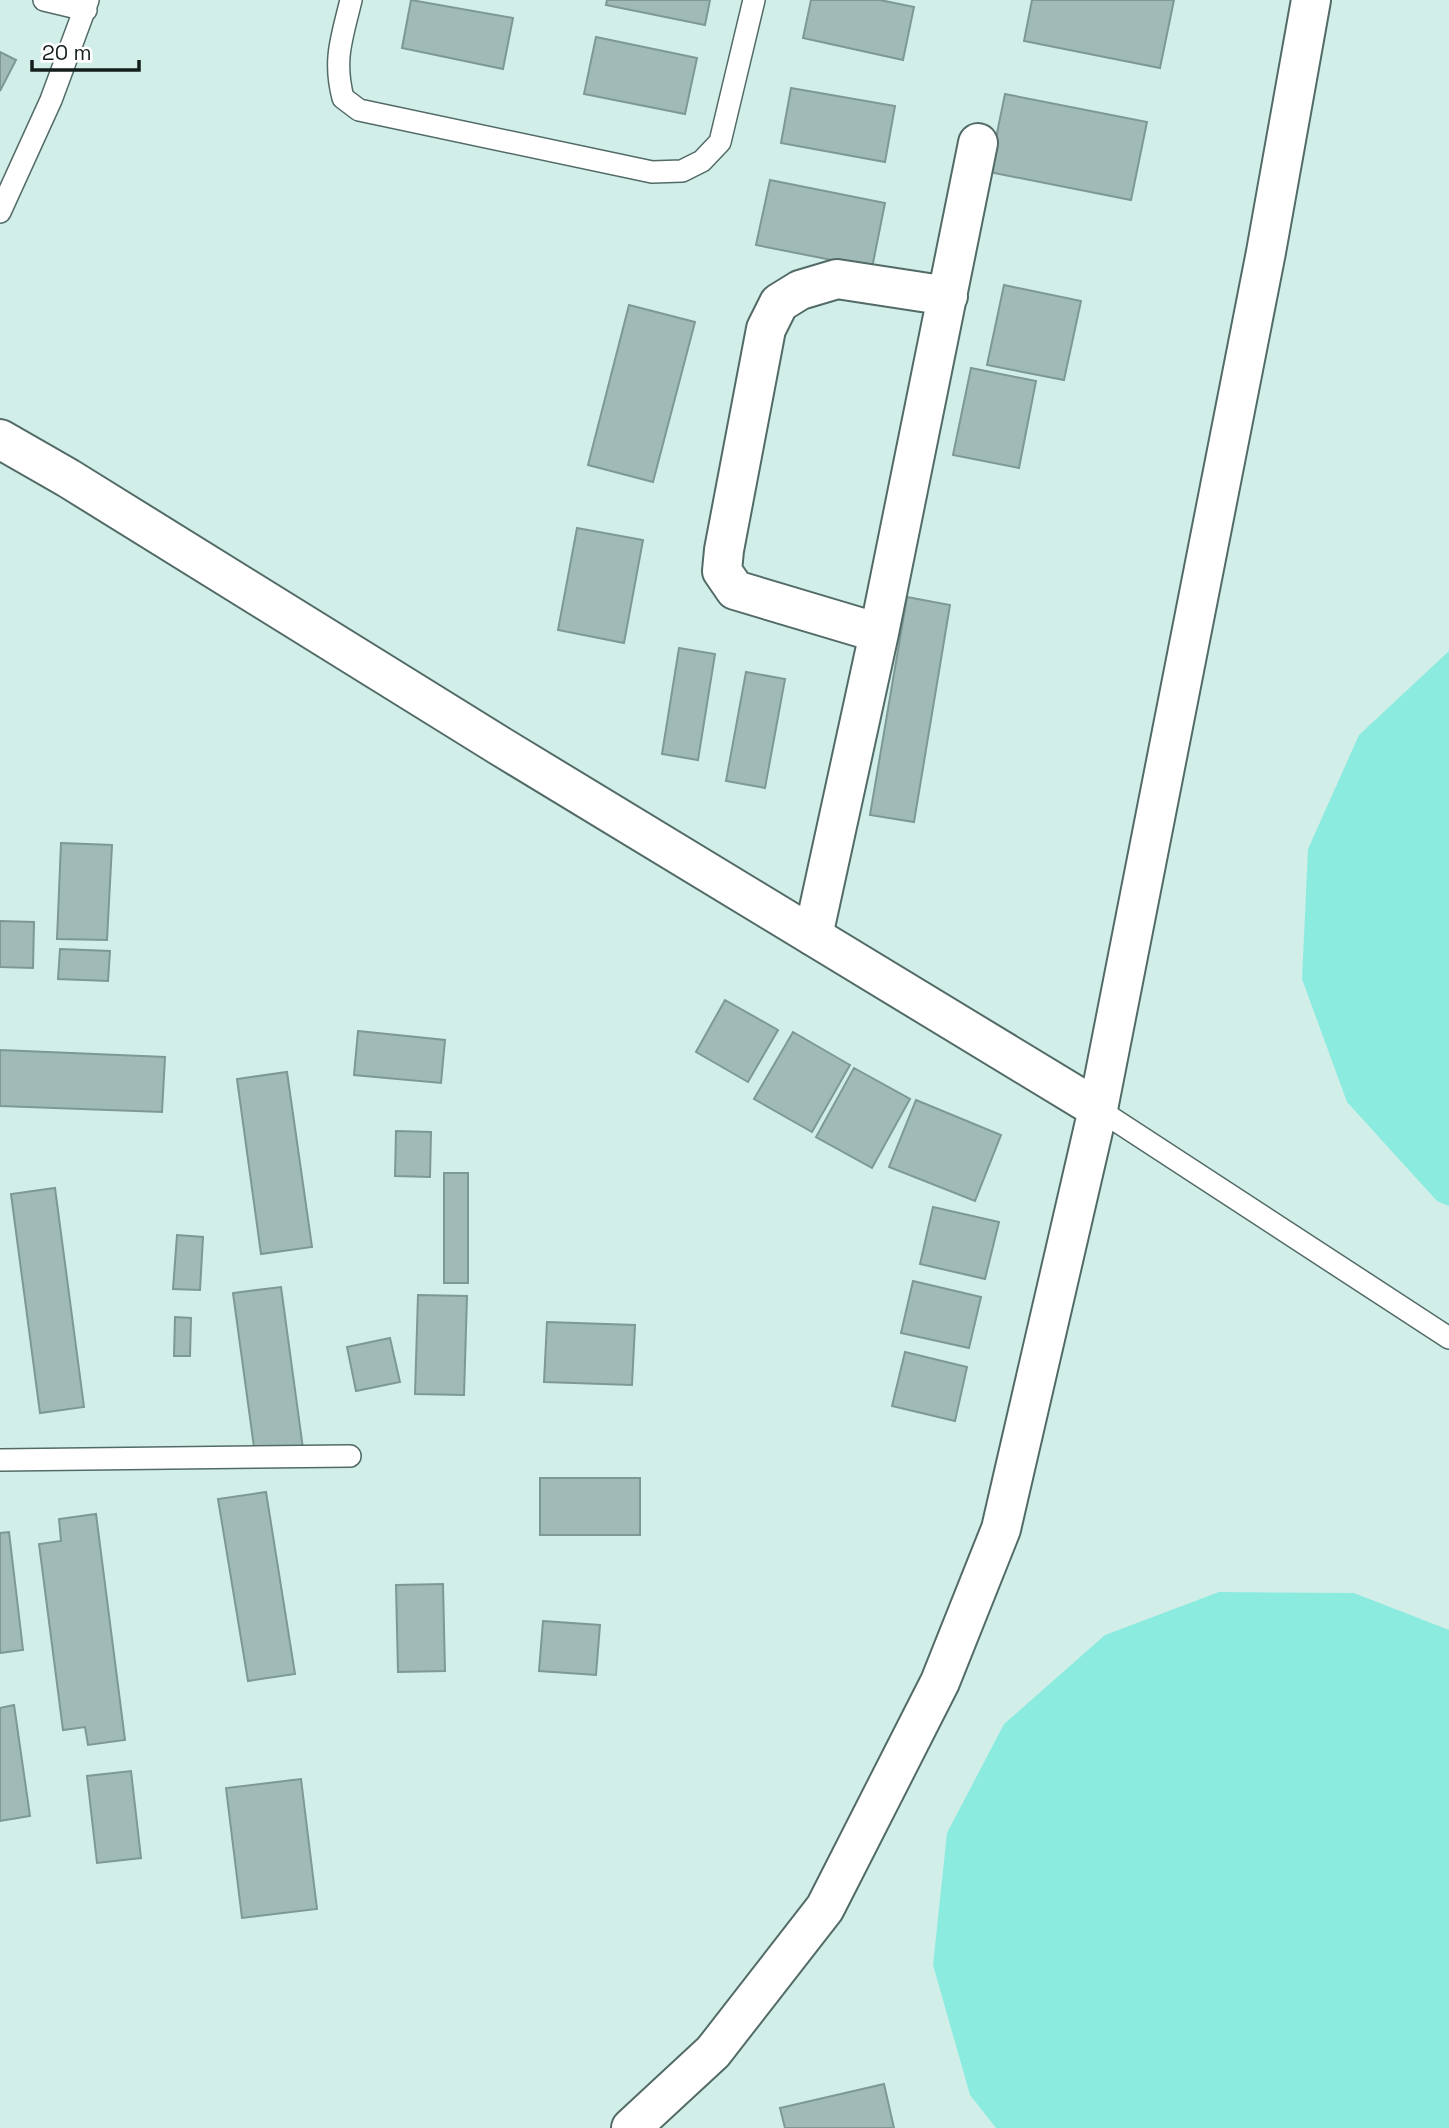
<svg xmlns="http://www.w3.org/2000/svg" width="1449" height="2128" font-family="'Space Grotesk',sans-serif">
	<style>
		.pitch { fill: #8cebdf }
		.building { fill: #a0bbb7; stroke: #7e9894; stroke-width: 2 }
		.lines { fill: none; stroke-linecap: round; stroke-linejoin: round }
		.service-casing { stroke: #526b67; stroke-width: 24 }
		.minor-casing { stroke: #526b67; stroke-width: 42 }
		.tertiary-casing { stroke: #526b67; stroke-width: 42 }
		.service { stroke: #fff; stroke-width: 21 }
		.minor { stroke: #fff; stroke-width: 38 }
		.tertiary { stroke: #fff; stroke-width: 38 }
	</style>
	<rect width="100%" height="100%" fill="#d2eee9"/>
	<path class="pitch" d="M1449,651V1206L1437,1201L1347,1102L1302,979L1308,849L1359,735Z
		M1219,1592L1354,1593L1449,1630V2128H996L970,2095L933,1965L947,1833L1004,1724L1105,1635Z"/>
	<path class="building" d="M411,0L513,18L503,69L402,48Z
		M607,0H710L705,25L606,5Z
		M811,0H880L914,7L903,60L803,38Z
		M1032,0H1174L1160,68L1024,41Z
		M596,37L697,58L685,114L584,94Z
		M0,52L16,60L0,91Z
		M791,88L895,106L885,162L781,143Z
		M1005,94L1147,122L1131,200L989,172Z
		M770,180L885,203L872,268L756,245Z
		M1004,285L1081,301L1064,380L987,365Z
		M629,305L695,322L653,482L588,465Z
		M971,368L1036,381L1019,468L953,455Z
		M577,528L643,540L624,643L558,630Z
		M907,597L950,605L914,822L870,815Z
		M679,648L715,654L698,760L662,754Z
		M746,672L785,679L765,788L726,781Z
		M61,843L112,845L107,940L57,939Z
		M0,921L34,922L33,968L0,967Z
		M60,949L110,951L108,981L58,979Z
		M725,1000L778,1030L748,1082L696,1052Z
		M358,1031L445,1040L441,1083L354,1075Z
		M793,1032L850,1065L812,1132L754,1099Z
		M0,1050L165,1057L162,1112L0,1106Z
		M854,1068L910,1099L872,1168L816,1137Z
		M287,1072L312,1247L261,1254L237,1079Z
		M916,1100L1001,1135L975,1201L889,1167Z
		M396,1131L431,1132L430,1177L395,1176Z
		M444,1173H468V1283H444Z
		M55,1188L84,1407L40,1413L11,1194Z
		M933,1207L999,1222L985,1279L920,1264Z
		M177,1235L203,1237L200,1290L173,1289Z
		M913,1281L981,1297L969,1348L901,1333Z
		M281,1287L304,1456L256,1462L233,1293Z
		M418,1295L467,1296L464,1395L415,1394Z
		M175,1317L191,1318L190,1356H174Z
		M547,1322L635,1325L632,1385L544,1382Z
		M390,1338L400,1382L356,1391L347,1347Z
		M905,1352L967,1367L955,1421L892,1406Z
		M540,1478H640V1535H540Z
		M266,1492L295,1674L248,1681L218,1499Z
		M96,1514L125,1740L88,1745L85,1727L63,1730L39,1544L61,1541L59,1519Z
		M9,1532L23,1650L0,1653V1533Z
		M443,1584L445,1671L398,1672L396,1585Z
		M543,1621L600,1625L596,1675L539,1671Z
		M14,1705L30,1816L0,1821V1708Z
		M131,1771L141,1858L97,1863L87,1776Z
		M301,1779L317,1909L242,1918L226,1788Z
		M884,2084L894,2128H785L780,2108Z"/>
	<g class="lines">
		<defs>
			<path id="service" d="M44,0L86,10
				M351,0C342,38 333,59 343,98L359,110L652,172L682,171L702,161L720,142L754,0
				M0,212L51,100L88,0
				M1098,1109L1449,1338
				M0,1460L350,1456"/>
			<path id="minor" d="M879,633L735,590L722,571L724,550L766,329L779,303L800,290L837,279L948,296
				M813,936L879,633L978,143"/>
			<path id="tertiary" d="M0,439L68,478L500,746L1098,1109
				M631,2128L713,2052L825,1908L940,1682L1001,1529L1098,1109L1266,252L1311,0"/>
		</defs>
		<use href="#service" class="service-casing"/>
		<use href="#minor" class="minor-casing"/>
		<use href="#tertiary" class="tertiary-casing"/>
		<use href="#service" class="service"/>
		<use href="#minor" class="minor"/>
		<use href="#tertiary" class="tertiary"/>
	</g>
	<path d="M32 60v10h107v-10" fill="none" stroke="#141e1c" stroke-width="3.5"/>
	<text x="42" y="60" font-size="21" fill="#141e1c" stroke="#ffffff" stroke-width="5" paint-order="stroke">20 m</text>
</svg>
